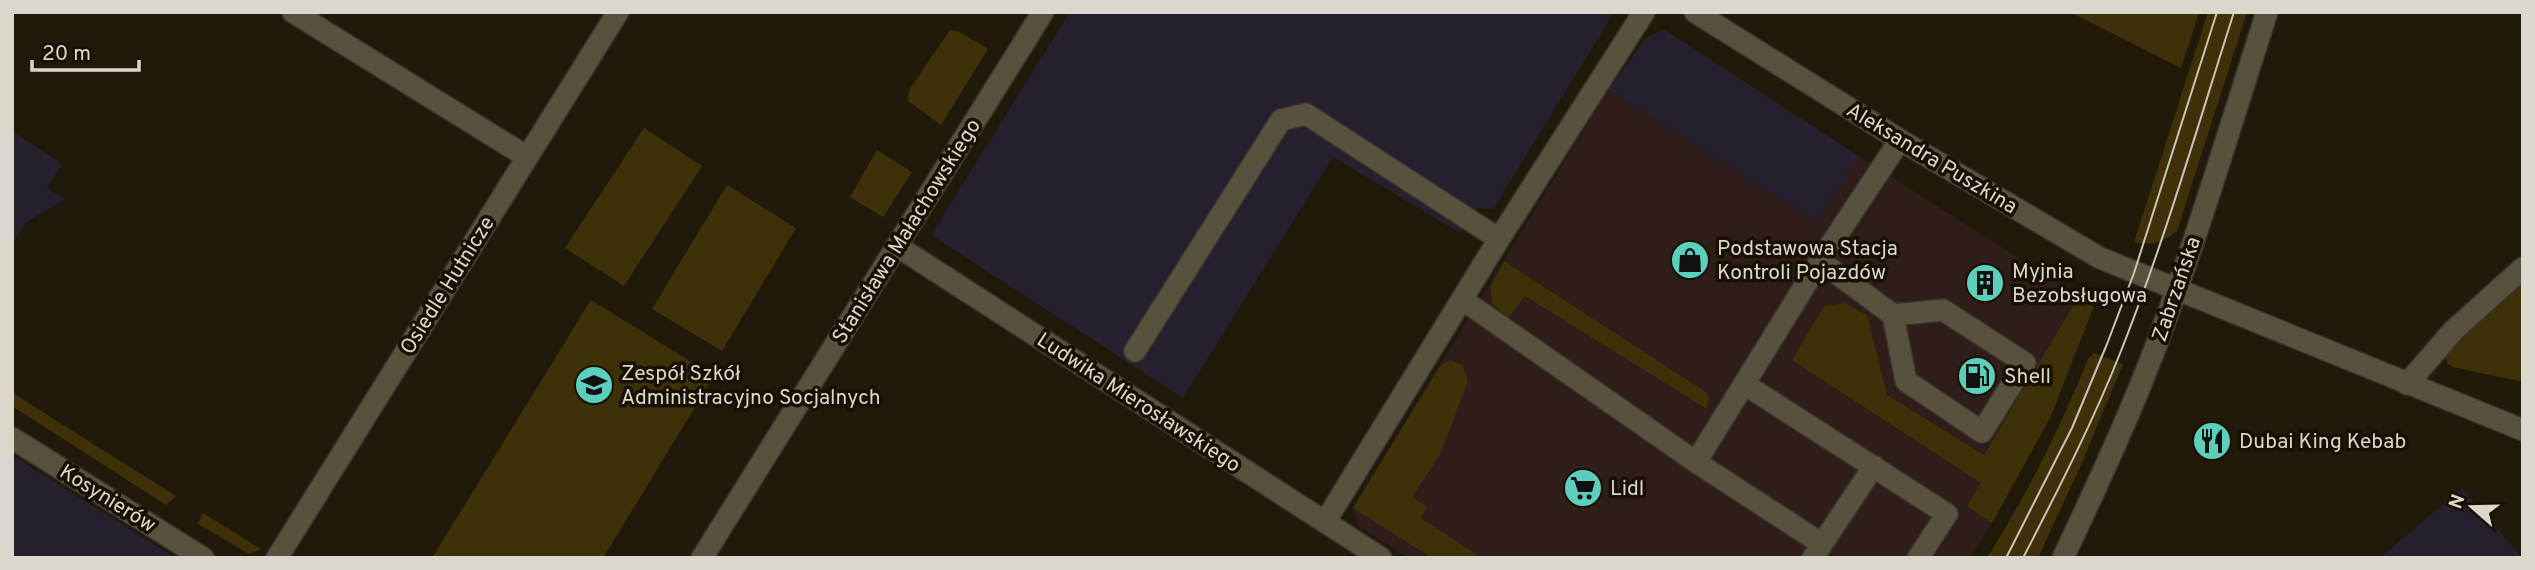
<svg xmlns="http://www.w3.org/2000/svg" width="2535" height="570" font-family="Overpass,sans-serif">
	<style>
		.commercial { fill: #2f1d19 }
		.industrial { fill: #251f2e }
		.green { fill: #3e3008 }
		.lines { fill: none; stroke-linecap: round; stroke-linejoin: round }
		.minor-casing { stroke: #38332d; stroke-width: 24 }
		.minor { stroke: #58513e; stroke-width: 21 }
		.tram { stroke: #c9c4b9; stroke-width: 2 }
		.labels { text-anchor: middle; stroke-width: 7; stroke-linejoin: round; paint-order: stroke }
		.street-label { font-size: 21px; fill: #dcd7cd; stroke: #181103 }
		.poi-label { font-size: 21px; fill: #dcd7cd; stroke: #181103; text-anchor: start }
	</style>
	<rect width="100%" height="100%" fill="#211a0a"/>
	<path class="commercial" d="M1608,90L1816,221L1860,157L2094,306L2050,418L1992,523L1970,558H1409L1358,526L1353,508Z"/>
	<path class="industrial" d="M1070,12H1610L1609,21L1493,209L1477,208L1460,233L1333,157L1183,398L931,235Z
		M1664,29L1860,157L1816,222L1608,90L1646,38Z
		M12,131L62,164L47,188L65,199L25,223L12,245Z
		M12,455L85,501L176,558H12Z
		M2462,488L2523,558H2380Z"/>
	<path class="green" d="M2070,12H2199L2181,68Z
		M2208,12H2247L2177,231C2162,243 2152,246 2134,242Z
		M950,30L958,31L988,49L941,125L908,101L909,90Z
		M644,128L702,166L624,286L565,248Z
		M877,150L912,172L883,217L850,197Z
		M727,185L796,228L722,351L652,309Z
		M1504,261L1709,394L1707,409L1525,296L1509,318L1492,303L1491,286Z
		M2523,282V382L2453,367C2444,362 2446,358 2448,349Z
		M2079,296L2094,306L2050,418L1992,523L1967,506L1981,483L1792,360L1824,306L1845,303L1867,315L1887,395L1984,455Z
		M591,300L714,376L603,558H432Z
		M2094,353L2123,364L2081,465L2038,558H1987C2027,494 2060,429 2088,359Z
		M1450,360L1462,365L1468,381L1441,453L1412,497L1427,507L1421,518L1482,558H1432L1353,508L1440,366Z
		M12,392L33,406L176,496L166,505L12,406Z
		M203,513L261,549L249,554L198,524Z"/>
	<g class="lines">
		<defs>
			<path id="minor" d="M293,12L527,157
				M1695,12L1900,140L2100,258L2523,430
				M897,246L1381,558
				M1820,261L1893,315L1943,310L2025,363L1982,432L1906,381L1893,315
				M1463,300L1696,462L1820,261L1900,140
				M1135,351L1281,120L1306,114L1499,239
				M1744,384L1947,514L1918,558
				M2407,384L2454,330L2523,268
				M12,438L203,558
				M1696,462L1822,544L1813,558
				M1325,522L1499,239L1644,12
				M1822,544L1874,466
				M277,558L618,12
				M702,558L1043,12
				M2063,558C2093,494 2123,430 2149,364C2194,249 2229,130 2267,12"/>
		</defs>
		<use href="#minor" class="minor-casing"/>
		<use href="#minor" class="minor"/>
		<path class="tram" d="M2006,558L2072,428L2107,344L2134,273L2217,12
			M2023,558C2058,490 2093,422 2121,351C2165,240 2198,125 2234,12"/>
	</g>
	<defs>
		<symbol id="shop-disc" viewBox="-11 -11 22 22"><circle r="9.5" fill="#5bcebc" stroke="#181103"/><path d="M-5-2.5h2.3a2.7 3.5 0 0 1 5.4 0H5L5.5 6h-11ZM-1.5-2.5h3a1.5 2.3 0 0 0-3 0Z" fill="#111"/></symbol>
		<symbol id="building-disc" viewBox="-11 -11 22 22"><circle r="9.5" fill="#5bcebc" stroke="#181103"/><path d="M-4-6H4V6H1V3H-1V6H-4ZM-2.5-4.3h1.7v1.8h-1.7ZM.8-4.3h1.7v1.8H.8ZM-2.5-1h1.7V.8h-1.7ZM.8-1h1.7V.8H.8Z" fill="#111"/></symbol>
		<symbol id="fuel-disc" viewBox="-11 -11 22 22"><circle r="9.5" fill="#5bcebc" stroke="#181103"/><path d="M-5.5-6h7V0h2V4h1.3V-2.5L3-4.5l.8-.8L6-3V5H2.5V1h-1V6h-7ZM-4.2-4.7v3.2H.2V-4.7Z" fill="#111"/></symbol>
		<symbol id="school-disc" viewBox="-11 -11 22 22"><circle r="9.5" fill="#5bcebc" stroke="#181103"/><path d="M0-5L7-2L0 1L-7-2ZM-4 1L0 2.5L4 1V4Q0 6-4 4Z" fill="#111"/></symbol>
		<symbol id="restaurant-disc" viewBox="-11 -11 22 22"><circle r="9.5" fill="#5bcebc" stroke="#181103"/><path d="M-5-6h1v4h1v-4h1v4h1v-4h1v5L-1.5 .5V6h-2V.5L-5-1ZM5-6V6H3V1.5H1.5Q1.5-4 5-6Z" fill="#111"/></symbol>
		<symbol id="supermarket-disc" viewBox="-11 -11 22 22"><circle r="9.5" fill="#5bcebc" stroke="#181103"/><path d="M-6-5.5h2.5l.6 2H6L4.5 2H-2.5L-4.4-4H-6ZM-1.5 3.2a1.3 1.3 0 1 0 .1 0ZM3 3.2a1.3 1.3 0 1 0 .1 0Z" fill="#111"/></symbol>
	</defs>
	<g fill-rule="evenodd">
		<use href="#shop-disc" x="1668" y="238" width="44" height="44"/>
		<use href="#building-disc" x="1963" y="261" width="44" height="44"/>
		<use href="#fuel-disc" x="1955" y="354" width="44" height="44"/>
		<use href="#school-disc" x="572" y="363" width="44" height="44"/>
		<use href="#restaurant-disc" x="2190" y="419" width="44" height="44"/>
		<use href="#supermarket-disc" x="1561" y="466" width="44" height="44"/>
	</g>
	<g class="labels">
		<g class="street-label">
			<text transform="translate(1932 158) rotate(31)" y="7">Aleksandra Puszkina</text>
			<text transform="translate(906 231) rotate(-58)" y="7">Stanisława Małachowskiego</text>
			<text transform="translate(447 285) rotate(-58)" y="7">Osiedle Hutnicze</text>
			<text transform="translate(2176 289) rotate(-71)" y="7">Zabrzańska</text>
			<text transform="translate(1139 402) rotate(33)" y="7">Ludwika Mierosławskiego</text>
			<text transform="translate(108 498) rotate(32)" y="7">Kosynierów</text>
		</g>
		<g class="poi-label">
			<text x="1717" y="255">Podstawowa Stacja<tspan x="1717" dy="24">Kontroli Pojazdów</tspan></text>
			<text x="2012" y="278">Myjnia<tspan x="2012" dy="24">Bezobsługowa</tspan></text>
			<text x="621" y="380">Zespół Szkół<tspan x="621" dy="24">Administracyjno Socjalnych</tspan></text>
			<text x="2004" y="383">Shell</text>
			<text x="2239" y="448">Dubai King Kebab</text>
			<text x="1610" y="495">Lidl</text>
		</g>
	</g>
	<rect width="2535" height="570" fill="none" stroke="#dcd7cd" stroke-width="28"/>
	<g transform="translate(2472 507) rotate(290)" stroke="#181103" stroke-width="5" paint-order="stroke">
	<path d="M0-5L12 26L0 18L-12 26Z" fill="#dcd7cd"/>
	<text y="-10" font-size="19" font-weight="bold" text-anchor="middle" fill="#dcd7cd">N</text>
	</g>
	<path d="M32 60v10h107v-10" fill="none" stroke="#dcd7cd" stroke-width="3.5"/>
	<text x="42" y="60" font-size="21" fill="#dcd7cd" stroke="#181103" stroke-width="5" paint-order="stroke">20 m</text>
</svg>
